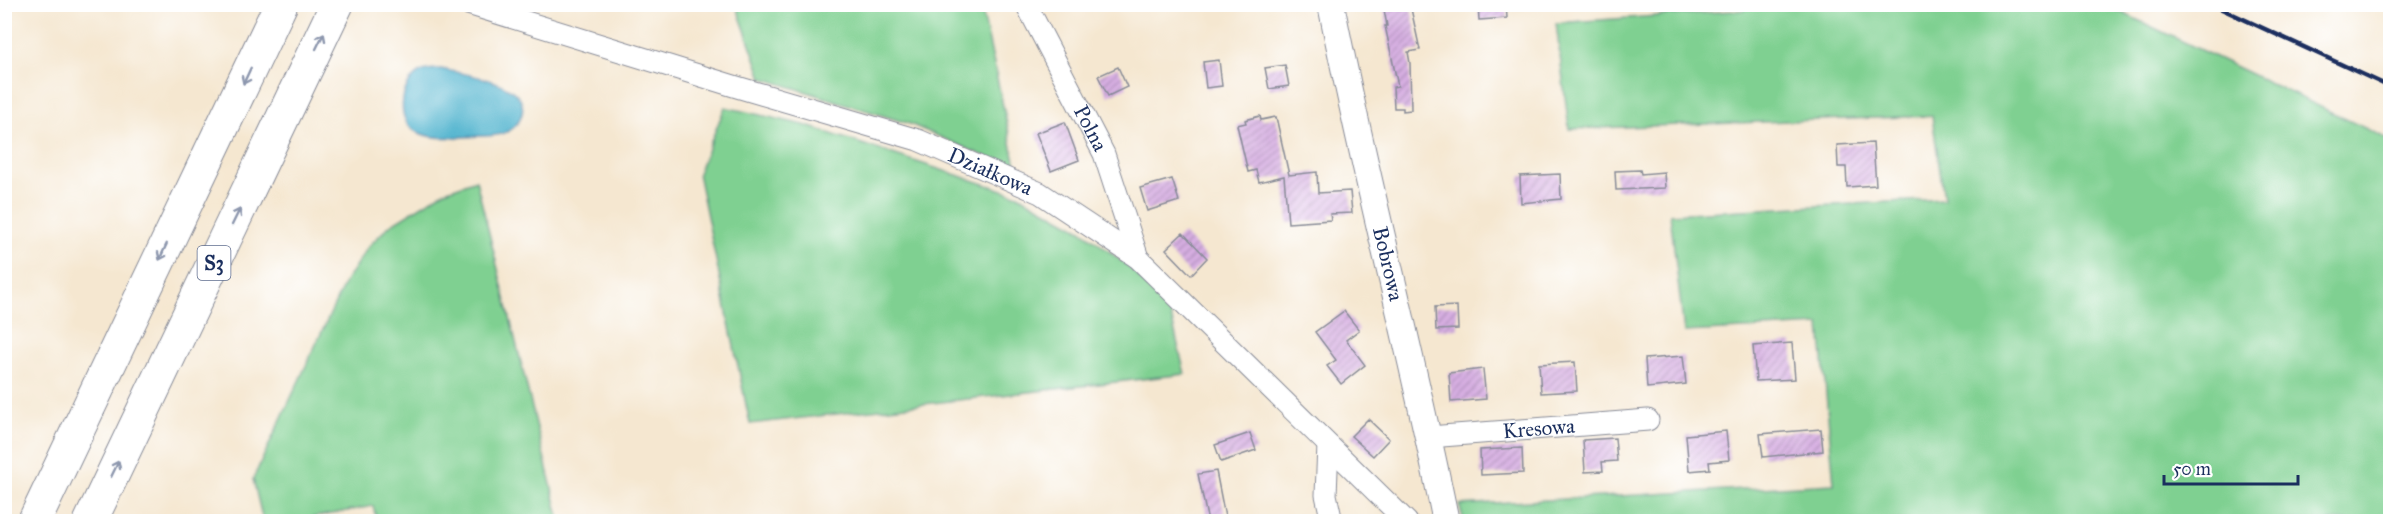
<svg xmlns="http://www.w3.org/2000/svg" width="2395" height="526" font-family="'IM FELL Great Primer',serif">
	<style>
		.green { fill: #7fd091; stroke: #4d8078; stroke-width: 1.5 }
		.water { fill: #4fb3ce; stroke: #357196; stroke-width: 1.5 }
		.building { fill: url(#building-hatch) }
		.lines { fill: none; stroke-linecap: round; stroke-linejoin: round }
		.minor-casing { stroke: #888b97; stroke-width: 23 }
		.tertiary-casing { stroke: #888b97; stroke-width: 28 }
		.motorway-casing { stroke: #888b97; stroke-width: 35 }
		.minor { stroke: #fff; stroke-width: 21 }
		.tertiary { stroke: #fff; stroke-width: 26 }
		.motorway { stroke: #fff; stroke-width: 33 }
		.rail { stroke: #1b2f5e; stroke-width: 4.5 }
		.oneway { stroke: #8d97ae }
		.labels { text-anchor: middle; stroke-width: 4.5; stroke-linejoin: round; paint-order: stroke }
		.shield { fill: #fff; stroke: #5f6d8e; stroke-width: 1.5 }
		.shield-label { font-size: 20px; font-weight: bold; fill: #1b2f5e }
		.street-label { font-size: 21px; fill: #1b2f5e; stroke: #fff }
	</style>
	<defs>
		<pattern id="building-hatch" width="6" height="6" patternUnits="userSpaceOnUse" patternTransform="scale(1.5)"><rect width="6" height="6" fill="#d7afe2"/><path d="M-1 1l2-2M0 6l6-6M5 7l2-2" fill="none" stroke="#ae8fba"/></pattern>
	</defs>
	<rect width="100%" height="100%" fill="#fff"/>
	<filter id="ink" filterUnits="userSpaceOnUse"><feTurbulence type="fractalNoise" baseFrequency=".0167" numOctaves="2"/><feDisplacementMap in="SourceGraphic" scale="12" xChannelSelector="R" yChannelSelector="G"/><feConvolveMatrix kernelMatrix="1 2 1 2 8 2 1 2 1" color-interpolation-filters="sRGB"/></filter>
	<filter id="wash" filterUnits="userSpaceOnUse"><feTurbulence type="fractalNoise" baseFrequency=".008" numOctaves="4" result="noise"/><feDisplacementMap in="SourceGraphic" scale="24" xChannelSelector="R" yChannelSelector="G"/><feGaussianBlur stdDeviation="1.35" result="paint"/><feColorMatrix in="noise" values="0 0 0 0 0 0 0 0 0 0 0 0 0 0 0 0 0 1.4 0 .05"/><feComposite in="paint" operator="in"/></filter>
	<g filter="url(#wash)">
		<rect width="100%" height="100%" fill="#f5e7d0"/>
		<path class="green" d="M736,5H981L1017,170L910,124L762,78Z
			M1744,5H2106L2390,140V521H1464L1459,505L1834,484L1820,325L1684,332L1670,214L1944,199L1932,116L1569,129L1556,23L1744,10Z
			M725,107L804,125L1018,195L1081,230L1128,266L1169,308L1185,374L750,424L698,173Z
			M476,180L560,521H377L373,506L294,521H263L253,479L346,280L368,247L390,225L445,191Z"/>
		<path class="water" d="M441,69C464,74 540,83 519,121C511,134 497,136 483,136C463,136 434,142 415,131C394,119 401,79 423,71C429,69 436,69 441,69Z"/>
		<g id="blocks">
			<path class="building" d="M1383,4H1410L1420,50L1408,52L1410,63L1411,110L1403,111V108H1394L1393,87L1398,86L1385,26H1387Z
				M1478,4H1506L1507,18L1479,20Z
				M1219,60L1222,86L1206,88L1203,62Z
				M1285,65L1289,86L1269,89L1265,68Z
				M1118,67L1127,87L1108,96L1098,76Z
				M1260,116L1261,120L1276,117L1289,175L1317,172L1318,193L1350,191L1352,213L1330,214L1331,220L1288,223L1284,176L1259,182L1256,170L1248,172L1237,125L1246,123L1245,120Z
				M1065,122L1079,160L1051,171L1036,133Z
				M1873,143L1876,185L1847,187L1846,167H1838L1837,145Z
				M1640,170L1641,174L1664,172L1665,188L1616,190L1615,171Z
				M1560,174L1561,199L1521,203L1520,176Z
				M1172,179L1179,201L1147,211L1140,188Z
				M1183,233L1207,258L1191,275L1166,249Z
				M1457,306L1458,329L1436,330L1435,307Z
				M1344,311L1359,330L1346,340L1365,365L1341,384L1327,366L1336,360L1315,332Z
				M1792,343L1795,379L1756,381L1753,346Z
				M1683,356L1686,384L1647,388L1645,359Z
				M1575,362L1577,391L1541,393L1539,364Z
				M1483,369L1486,399L1451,402L1449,373Z
				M1368,419L1389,439L1373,456L1351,436Z
				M1821,429L1823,451L1763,457L1760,434Z
				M1726,431L1729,460L1709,462L1710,469L1689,471L1686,435Z
				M1250,433L1256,450L1221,462L1215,445Z
				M1615,438L1617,461L1602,462L1603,471L1585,472L1583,440Z
				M1522,448L1523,473L1481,475L1480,450Z
				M1216,471L1226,522H1208L1198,474Z"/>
		</g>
	</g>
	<g filter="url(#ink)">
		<use href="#blocks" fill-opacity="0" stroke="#888b97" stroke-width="1.5"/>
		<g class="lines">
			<defs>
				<g id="minor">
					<path id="s1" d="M468,4L737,87L918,140L1040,193L1138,258L1407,522"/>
					<path id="s2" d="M1026,4L1104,154L1138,258"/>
					<path id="s3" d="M1429,437L1648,420"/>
					<path d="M1328,445L1326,495L1332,522"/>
				</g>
				<g id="tertiary">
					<path id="s4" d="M1331,4C1365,178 1411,348 1446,522"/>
				</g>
				<path id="motorway" d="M34,522L281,4
					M90,522L337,4"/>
			</defs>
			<use href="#minor" class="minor-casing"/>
			<use href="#tertiary" class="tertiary-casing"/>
			<use href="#motorway" class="motorway-casing"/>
			<use href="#minor" class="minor"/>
			<use href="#tertiary" class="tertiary"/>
			<use href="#motorway" class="motorway"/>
			<path class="rail" d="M2211,4L2390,87"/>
		</g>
		<defs><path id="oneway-shaft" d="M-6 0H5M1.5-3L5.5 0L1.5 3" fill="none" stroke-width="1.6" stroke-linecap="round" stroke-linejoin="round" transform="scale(1.5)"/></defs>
		<g class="oneway">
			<use href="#oneway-shaft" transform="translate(320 41) rotate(-64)"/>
			<use href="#oneway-shaft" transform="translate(247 76) rotate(115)"/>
			<use href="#oneway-shaft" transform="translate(236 217) rotate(-64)"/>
			<use href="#oneway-shaft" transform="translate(163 252) rotate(115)"/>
			<use href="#oneway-shaft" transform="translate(115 469) rotate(-64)"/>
		</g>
	</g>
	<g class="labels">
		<rect class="shield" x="197.5" y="246" width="33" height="34" rx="4.5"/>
		<g class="shield-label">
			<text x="214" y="270">S3</text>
		</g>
		<g class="street-label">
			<text dy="7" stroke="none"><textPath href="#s2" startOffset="140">Polna</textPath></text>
			<text dy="7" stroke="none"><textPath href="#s1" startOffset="549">Działkowa</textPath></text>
			<text dy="7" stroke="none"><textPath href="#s4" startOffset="266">Bobrowa</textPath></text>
			<text dy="7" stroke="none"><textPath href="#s3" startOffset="110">Kresowa</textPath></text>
		</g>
	</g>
	<rect width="2395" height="526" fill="none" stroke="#fff" stroke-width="24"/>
	<path d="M2164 475v9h134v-9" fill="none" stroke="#1b2f5e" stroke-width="3"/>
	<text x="2173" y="475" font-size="18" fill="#1b2f5e" stroke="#ffffff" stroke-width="4.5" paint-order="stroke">50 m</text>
</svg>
